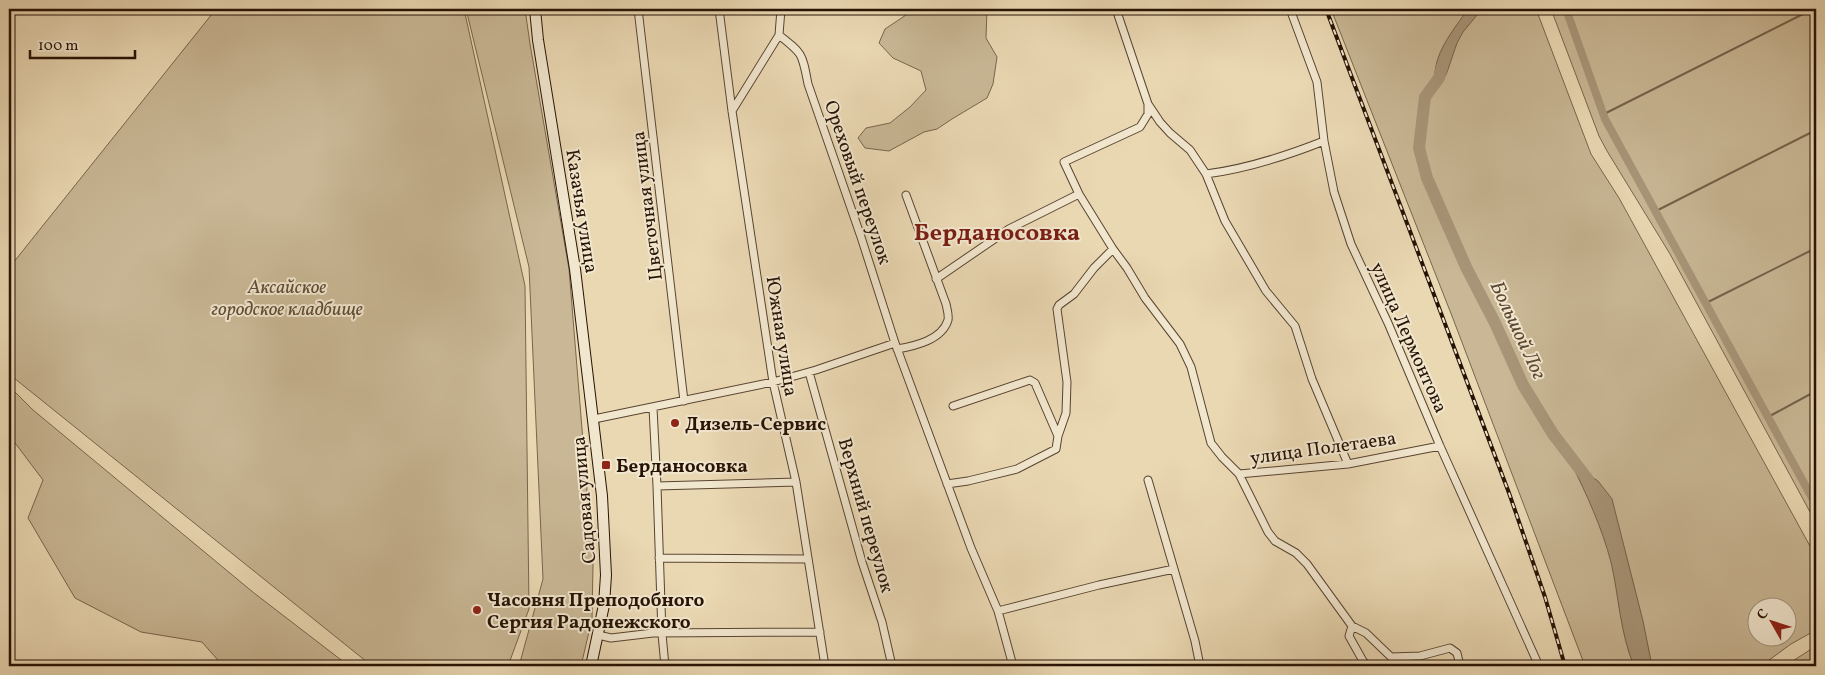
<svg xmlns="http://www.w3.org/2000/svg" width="1825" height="675" font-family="Vollkorn,serif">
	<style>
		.green { fill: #c9b795; stroke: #78654d; fill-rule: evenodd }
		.water { fill: #a89578; stroke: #74614a }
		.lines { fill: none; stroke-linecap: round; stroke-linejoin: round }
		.stream { stroke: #74614a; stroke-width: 2 }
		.canal { stroke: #a89578; stroke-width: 8 }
		.river { stroke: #a89578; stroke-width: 12 }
		.street-casing { stroke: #584430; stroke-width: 9 }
		.secondary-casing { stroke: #271305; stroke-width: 12 }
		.street { stroke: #f1e6ce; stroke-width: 7 }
		.secondary { stroke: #f1e6ce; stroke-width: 10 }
		.rail-casing { stroke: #271305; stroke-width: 4 }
		.rail { stroke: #f1e6ce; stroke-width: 2; stroke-dasharray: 5.5; stroke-linecap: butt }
		.poi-dot { fill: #8f2418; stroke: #f1e6ce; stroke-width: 2 }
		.labels { text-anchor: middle; stroke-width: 4; stroke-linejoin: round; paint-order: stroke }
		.street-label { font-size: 19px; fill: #271305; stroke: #f1e6ce }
		.park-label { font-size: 19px; font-style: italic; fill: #604c37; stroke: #f1e6ce }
		.poi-label { font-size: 19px; font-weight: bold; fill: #271305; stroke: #f1e6ce; text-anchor: start }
		.water-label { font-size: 20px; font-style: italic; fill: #5b4733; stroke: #f1e6ce }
		.district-label { font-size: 24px; font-weight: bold; fill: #7a1f14; stroke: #f1e6ce }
	</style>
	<rect width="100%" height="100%" fill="#ead8b3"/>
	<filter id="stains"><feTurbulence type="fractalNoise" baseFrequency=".004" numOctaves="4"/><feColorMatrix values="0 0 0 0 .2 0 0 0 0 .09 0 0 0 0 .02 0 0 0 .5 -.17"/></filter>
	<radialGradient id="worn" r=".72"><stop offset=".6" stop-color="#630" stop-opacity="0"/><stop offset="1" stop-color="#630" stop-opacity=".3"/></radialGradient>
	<path class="green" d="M216,9H464L525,286L529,609L508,666H372L9,374V268Z
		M466,9H525L530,44L569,269L593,564L592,619L581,666H519L543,579L529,267Z
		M915,9H987L986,38L997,57L993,84L987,98L952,119L937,129L924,132L889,151L865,148L858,138L866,128L890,123L910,107L926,90L921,71L893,58L879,43L885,29Z
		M1331,9H1536L1591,154L1619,198L1816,557V630L1791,644L1761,666H1585L1452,316ZM1758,608H1788V638H1758Z
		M1551,9H1816V523L1670,254L1607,151L1599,136Z
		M9,386L33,410L254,593L349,666H223L202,642L141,632L75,598L28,518L43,480L9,435Z
		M1816,646V666H1785Z"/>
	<path class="water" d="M1468,9H1482L1463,32L1457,43L1446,75L1440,81L1435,83C1432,54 1453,31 1468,9Z
		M1571,463L1598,481L1612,499L1643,621L1652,666H1634C1620,633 1619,597 1611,562C1602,528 1587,495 1571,463Z"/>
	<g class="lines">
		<path class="stream" d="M1604,114L1813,9
			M1656,211L1816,130
			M1706,303L1816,248
			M1768,417L1816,391"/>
		<path class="canal" d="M1566,9L1605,119L1816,505"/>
		<path class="river" d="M1442,67L1439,78L1425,97L1419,148L1427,178L1466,267L1495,323L1523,385L1553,434L1589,481"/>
		<defs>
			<path id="street" d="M638,9L684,401
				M719,9L732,111L773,382L796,482L825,666
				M1116,9L1148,104L1160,122L1170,133L1190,150L1206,174L1225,221L1266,291L1295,326L1312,379L1348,464
				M1290,9L1317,82L1324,141L1334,192L1351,244L1388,323L1440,446L1539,666
				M779,35C803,54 802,53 808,84L861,237L895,343L971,548L998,611L1013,666
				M1148,104V114L1140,127L1064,162L1079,194L1113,249L1127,268L1145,298L1180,344L1191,367L1211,443L1222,457L1239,474L1268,532L1275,541L1296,553L1307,564L1352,626L1349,636L1363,661L1368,666
				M732,111L779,35L781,9
				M1206,174C1246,169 1286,156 1324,141
				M936,279L1009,229L1079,194
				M897,349C915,346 942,340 948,320C949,315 947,309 946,304L906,195
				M809,372L862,562L882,622L892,666
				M653,408L657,486L662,634L665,666
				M594,419L773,382L816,370L895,343
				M1058,436L1066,413L1067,382L1057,309L1059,305L1074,294L1094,268L1113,249
				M1239,474L1348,464L1440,446
				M1148,480L1195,641L1200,666
				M947,484L968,481L1017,469L1056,449L1058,436L1035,383L1030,380L953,406
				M657,486L796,482
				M659,558L808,559
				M998,611L1099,585L1174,569
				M1352,626L1366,633L1391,657L1420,656L1450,648L1457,653L1460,666
				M598,635L611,638L653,633L820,632"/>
			<path id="secondary" d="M535,9L538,40L575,269L602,496L606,575L604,605L591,666"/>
		</defs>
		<use href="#street" class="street-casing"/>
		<use href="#secondary" class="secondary-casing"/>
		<use href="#street" class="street"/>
		<use href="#secondary" class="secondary"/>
		<defs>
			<path id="rail" d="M1326,9L1509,493L1545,597L1565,666"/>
		</defs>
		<use href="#rail" class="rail-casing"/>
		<use href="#rail" class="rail"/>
	</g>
	<g class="poi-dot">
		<circle cx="675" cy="423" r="5"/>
		<rect x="601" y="460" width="10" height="10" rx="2.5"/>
		<circle cx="477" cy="610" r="5"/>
	</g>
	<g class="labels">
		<g class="street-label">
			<text transform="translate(859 182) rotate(71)" y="7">Ореховый переулок</text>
			<text transform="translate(646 206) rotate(-97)" y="7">Цветочная улица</text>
			<text transform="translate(583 211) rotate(81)" y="7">Казачья улица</text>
			<text transform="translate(783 336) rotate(81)" y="7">Южная улица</text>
			<text transform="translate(1410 337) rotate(66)" y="7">улица Лермонтова</text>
			<text transform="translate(1323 447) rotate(-8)" y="7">улица Полетаева</text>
			<text transform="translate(583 500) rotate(-95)" y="7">Садовая улица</text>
			<text transform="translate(867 515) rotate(74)" y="7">Верхний переулок</text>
		</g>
		<g class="park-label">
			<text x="287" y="293">Аксайское<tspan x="287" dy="22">городское кладбище</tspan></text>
		</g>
		<g class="poi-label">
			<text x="685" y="430">Дизель-Сервис</text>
			<text x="616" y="472">Берданосовка</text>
			<text x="487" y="606">Часовня Преподобного<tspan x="487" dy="22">Сергия Радонежского</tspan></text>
		</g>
		<g class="water-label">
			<text transform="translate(1519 330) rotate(65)" y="7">Большой Лог</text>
		</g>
		<g class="district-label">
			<text x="997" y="240">Берданосовка</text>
		</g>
	</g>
	<rect width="1825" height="675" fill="none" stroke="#ead8b3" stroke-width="30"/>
	<rect x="10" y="10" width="1805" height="655" fill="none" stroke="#271305" stroke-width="2.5"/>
	<rect x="15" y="15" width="1795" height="645" fill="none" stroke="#271305"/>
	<g transform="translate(1772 622) rotate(309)"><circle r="24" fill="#f1e6ce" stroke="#a0927e"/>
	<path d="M0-4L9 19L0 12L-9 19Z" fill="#8f2418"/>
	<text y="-8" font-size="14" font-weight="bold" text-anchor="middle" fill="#271305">С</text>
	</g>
	<path d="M30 50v8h105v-8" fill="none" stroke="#271305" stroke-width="2.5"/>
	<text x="38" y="50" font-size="15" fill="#271305" stroke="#f1e6ce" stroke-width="4" paint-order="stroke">100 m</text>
	<rect width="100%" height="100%" filter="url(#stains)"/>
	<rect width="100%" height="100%" fill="url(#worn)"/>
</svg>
